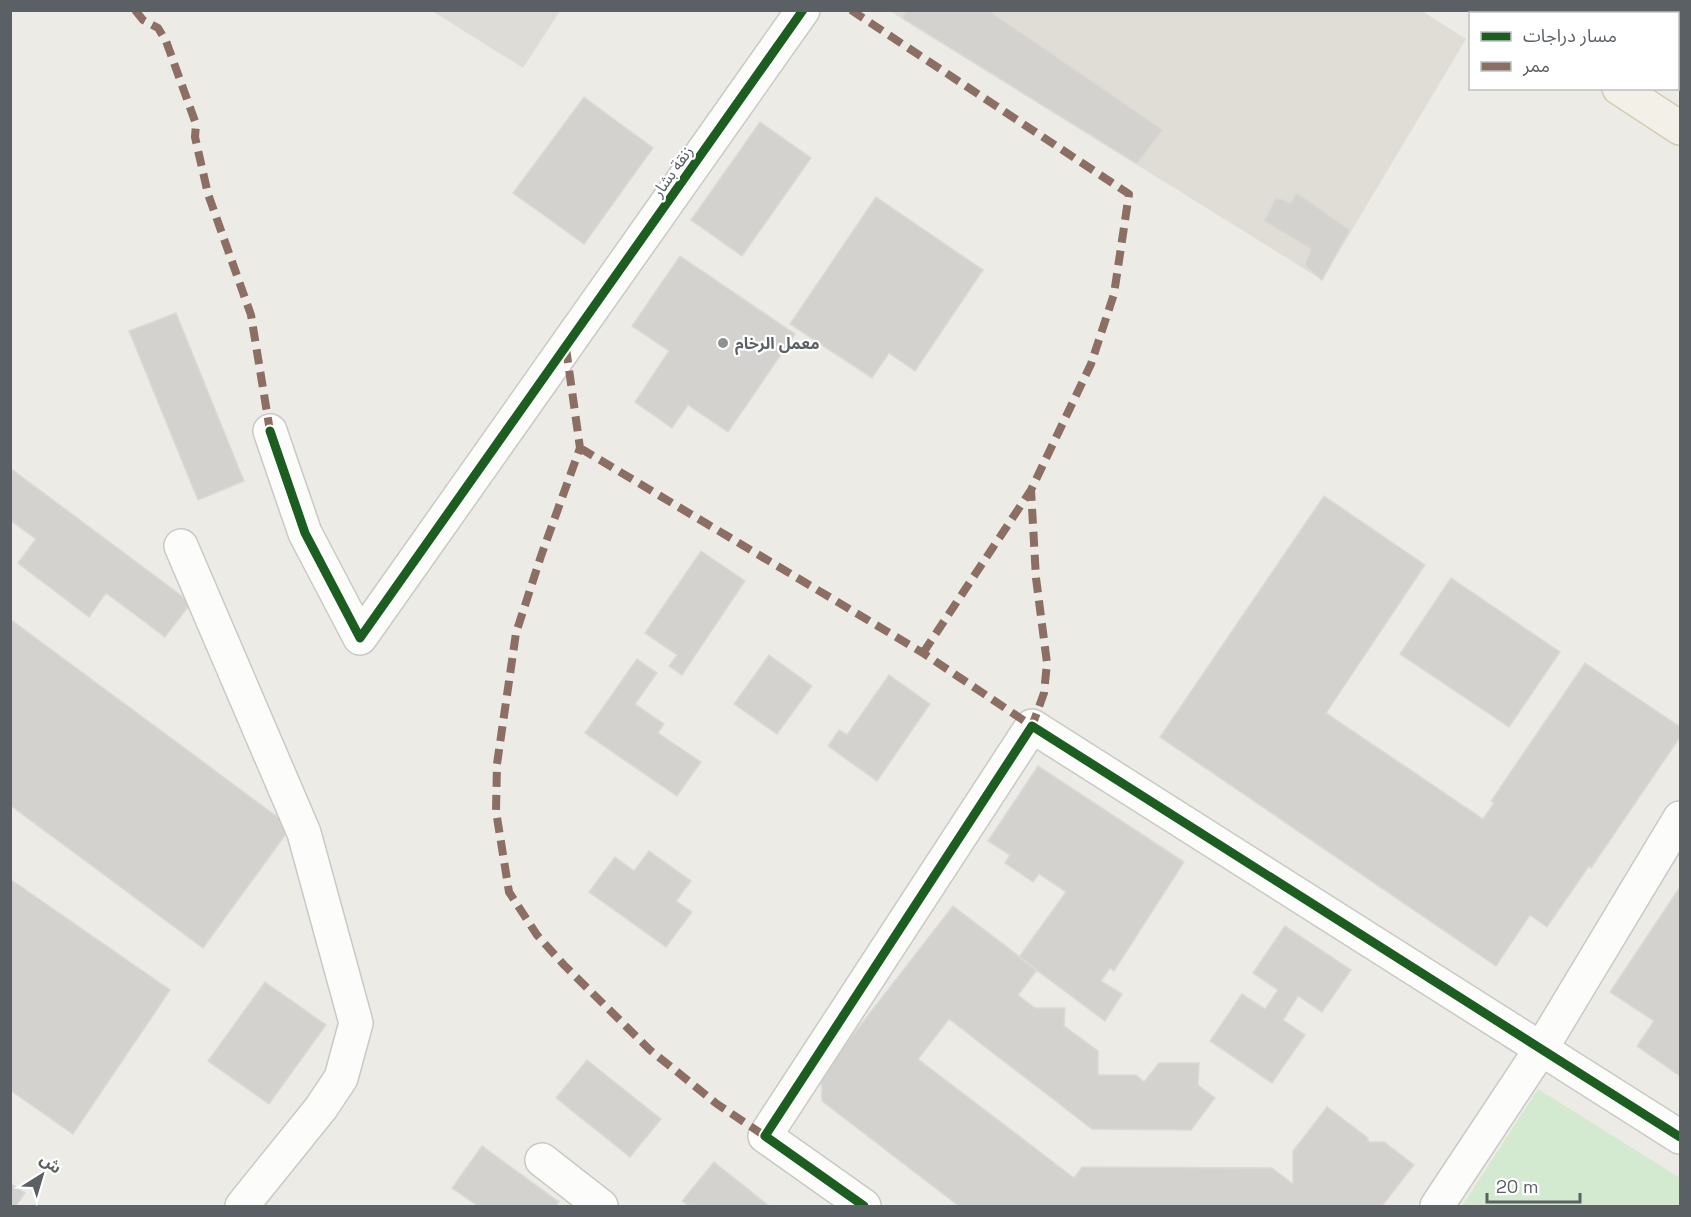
<svg xmlns="http://www.w3.org/2000/svg" width="1691" height="1217" font-family="'Space Grotesk','Noto Sans Arabic',sans-serif">
	<style>
		.industrial { fill: #dddcd7 }
		.education { fill: #dfddd6 }
		.green { fill: #d3e9d0 }
		.building { fill: #d3d2cf; stroke: #dcdad5; stroke-width: 1.5 }
		.lines { fill: none; stroke-linecap: round; stroke-linejoin: round }
		.minor-casing { stroke: #c9c9c8; stroke-width: 36 }
		.major-casing { stroke: #d5cbb2; stroke-width: 36 }
		.minor { stroke: #fcfcfb; stroke-width: 33 }
		.major { stroke: #f3f1e7; stroke-width: 33 }
		.quiet { stroke: #8d6e63; stroke-width: 8; stroke-dasharray: 15 8; stroke-linecap: butt }
		.cycleway-casing { stroke: #fff; stroke-width: 13 }
		.cycleway { stroke: #1b5e20; stroke-width: 9 }
		.poi-dot { fill: #8e9192; stroke: #fff; stroke-width: 2 }
		.labels { text-anchor: middle; stroke-width: 4.5; stroke-linejoin: round; paint-order: stroke }
		.street-label { font-size: 16px; fill: #5b6065; stroke: #fff }
		.poi-label { font-size: 16px; font-weight: bold; fill: #5b6065; stroke: #fff; text-anchor: start }
	</style>
	<rect width="100%" height="100%" fill="#ecebe6"/>
	<path class="industrial" d="M432,11H560L523,68Z"/>
	<path class="education" d="M890,11H1422L1466,39L1322,280Z"/>
	<path class="green" d="M1538,1089L1680,1178V1206H1462Z"/>
	<path class="building" d="M907,10H988L1163,130L1137,164L902,18Z
		M584,97L653,148L584,244L513,193Z
		M760,122L811,158L742,256L691,220Z
		M1297,193L1350,230L1322,280L1305,265L1311,249L1264,221L1276,197L1290,203Z
		M876,197L983,270L915,371L889,353L872,378L790,324Z
		M680,256L795,334L728,432L688,405L672,428L635,402L669,351L632,326Z
		M176,313L244,481L198,500L129,331Z
		M10,468L191,603L165,637L106,593L89,617L18,563L36,539L10,520Z
		M1324,496L1425,565L1326,713L1483,819L1494,803L1491,801L1585,663L1680,727V737L1591,868L1589,866L1547,927L1530,915L1496,966L1160,737Z
		M701,551L745,581L682,675L669,666L677,655L645,633Z
		M1451,578L1560,652L1509,727L1400,654Z
		M10,619L291,827L203,948L10,805Z
		M769,655L812,686L777,734L734,704Z
		M637,659L657,673L635,704L664,724L658,733L701,762L677,796L585,733Z
		M889,675L930,704L877,781L828,746L839,730L847,735Z
		M1038,766L1184,862L1114,971L1110,968L1101,981L1122,994L1105,1021L1019,957L1066,892L1039,874L1033,882L1005,863L1010,855L988,841Z
		M649,851L691,881L676,901L692,912L666,947L589,892L615,857L634,871Z
		M10,879L170,990L73,1134L10,1090Z
		M1680,887V1076L1637,1046L1654,1021L1610,992Z
		M953,906L1037,970L1018,995L1035,1008H1065L1064,1026L1098,1051V1075H1136L1144,1082L1159,1063H1199L1198,1085L1215,1098L1191,1130L1092,1129L949,1019L918,1059L1074,1178L1082,1167L1272,1168L1293,1184V1151L1327,1107L1368,1138V1142H1384L1414,1165L1382,1206H959L822,1101L821,1076Z
		M1285,926L1351,970L1322,1012L1298,996L1283,1020L1305,1035L1272,1083L1210,1041L1242,994L1265,1009L1278,990L1253,973Z
		M265,982L326,1025L269,1104L208,1061Z
		M587,1060L661,1119L630,1157L556,1098Z
		M482,1146L559,1202L556,1206H478L452,1188Z
		M714,1162L769,1206H689L682,1201Z
		M10,1183L25,1193L16,1206H10Z"/>
	<g class="lines">
		<defs>
			<path id="minor" d="M270,431L305,533L360,638L803,10
				M181,546L304,833L356,1023L341,1078L321,1108L242,1206
				M542,1160L601,1206
				M864,1206L765,1136L1032,726L1680,1137
				M1437,1206L1541,1049L1680,818"/>
			<path id="major" d="M1498,10L1503,14
				M1619,88L1680,128"/>
		</defs>
		<use href="#minor" class="minor-casing"/>
		<use href="#major" class="major-casing"/>
		<use href="#minor" class="minor"/>
		<use href="#major" class="major"/>
		<path class="quiet" d="M135,10L143,20L158,28L166,41L196,124L195,137L208,194L251,315L270,431
			M566,348L580,448L541,556L516,633L497,764L496,811L509,892L537,935L564,965L650,1050L717,1104L765,1136
			M580,448L923,653L1032,726L1044,693L1047,663L1036,578L1031,490L1091,364L1114,294L1129,194L851,10
			M923,653L1031,490"/>
		<defs>
			<path id="cycleway" d="M270,431L305,533L360,638L803,10
				M864,1206L765,1136L1032,726L1680,1137"/>
		</defs>
		<use href="#cycleway" class="cycleway-casing"/>
		<use href="#cycleway" class="cycleway"/>
	</g>
	<circle class="poi-dot" cx="723" cy="343" r="6"/>
	<g class="labels">
		<g class="street-label">
			<text transform="translate(672 171) rotate(-55)" y="6">زنقة بشار</text>
		</g>
		<g class="poi-label">
			<text x="735" y="349">معمل الرخام</text>
		</g>
	</g>
	<rect width="1691" height="1217" fill="none" stroke="#5b6065" stroke-width="24"/>
	<rect x="1469" y="12" width="210" height="78" fill="#ffffff" stroke="#bdbfc1" stroke-width="1.5"/>
	<rect x="1481" y="32" width="30" height="9" fill="#1b5e20" stroke="#bdbfc1" stroke-width="1.5"/>
	<text x="1523" y="42" font-size="18" fill="#5b6065">مسار دراجات</text>
	<rect x="1481" y="62" width="30" height="9" fill="#8d6e63" stroke="#bdbfc1" stroke-width="1.5"/>
	<text x="1523" y="72" font-size="18" fill="#5b6065">ممر</text>
	<g transform="translate(42 1175) rotate(37)" stroke="#ffffff" stroke-width="4.5" paint-order="stroke">
	<path d="M0-4.5L10 22L0 15L-10 22Z" fill="#5b6065"/>
	<text y="-9" font-size="16" font-weight="bold" text-anchor="middle" fill="#5b6065">ش</text>
	</g>
	<path d="M1487 1193v9h93v-9" fill="none" stroke="#5b6065" stroke-width="3"/>
	<text x="1496" y="1193" font-size="18" fill="#5b6065" stroke="#ffffff" stroke-width="4.5" paint-order="stroke">20 m</text>
</svg>
